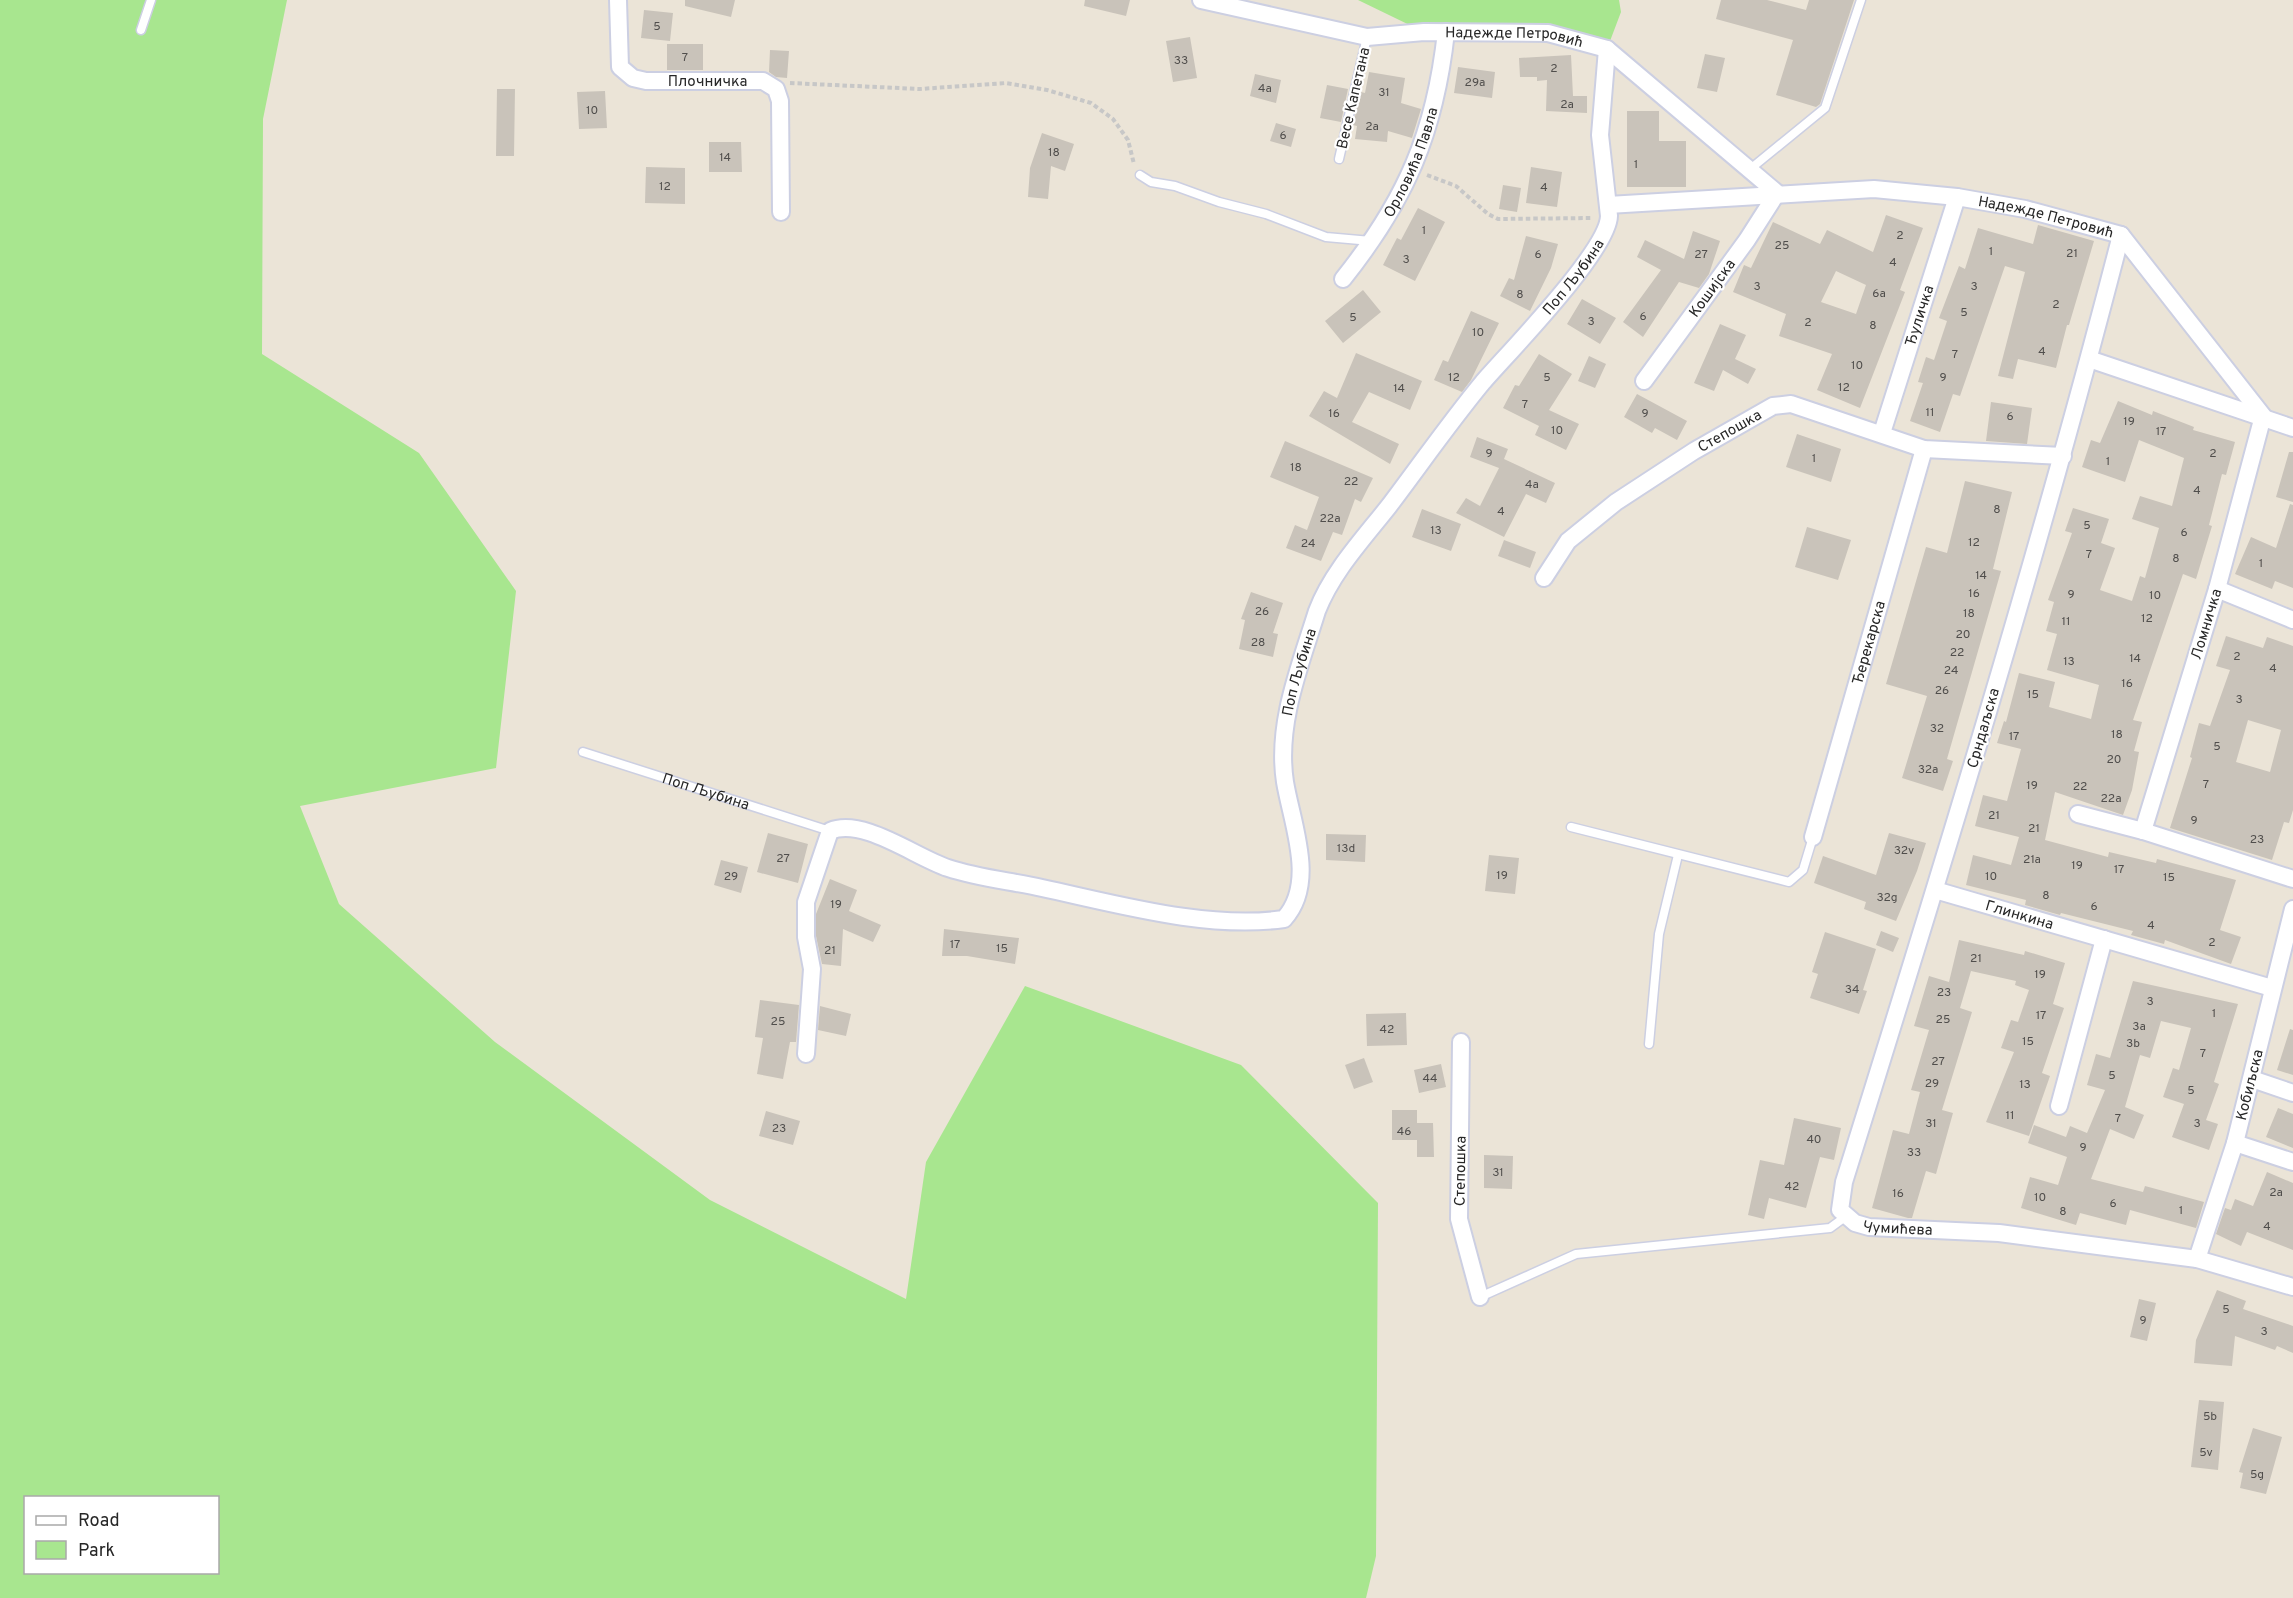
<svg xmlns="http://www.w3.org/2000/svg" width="2293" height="1598" font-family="Overpass,sans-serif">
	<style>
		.green { fill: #a8e68f; fill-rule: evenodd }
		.building { fill: #c9c3ba; fill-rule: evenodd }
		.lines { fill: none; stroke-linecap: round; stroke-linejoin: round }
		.lane-casing { stroke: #cccfe2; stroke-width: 11 }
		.street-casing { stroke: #cccfe2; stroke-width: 20 }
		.path { stroke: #c7c7c7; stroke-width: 4; stroke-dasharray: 4.5 3; stroke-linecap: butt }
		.lane { stroke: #fff; stroke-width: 8 }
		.street { stroke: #fff; stroke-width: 16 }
		.labels { text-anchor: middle; stroke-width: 4.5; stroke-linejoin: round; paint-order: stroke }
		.number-label { font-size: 12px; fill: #504e4c }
		.street-label { font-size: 15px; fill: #272727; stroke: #fff }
	</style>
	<rect width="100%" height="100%" fill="#ebe4d7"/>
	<path class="green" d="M0,0H287L263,119L262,354L419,453L516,591L496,768L300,806L339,904L495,1042L710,1200L906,1299L926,1162L1025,986L1241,1065L1378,1203L1376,1556L1366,1598H0ZM26,1498H218V1572H26Z
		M1358,0H1619L1621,12L1607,49L1547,33L1424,32Z"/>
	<path class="building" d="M685,0H735L731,17L685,6Z
		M1085,0H1130L1126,16L1084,6Z
		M1721,0H1767L1806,10L1809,0H1854L1820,104L1816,107L1776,95L1793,40L1716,19Z
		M644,10L673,13L670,41L641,38Z
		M1190,37L1197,78L1173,82L1166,41Z
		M667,44H703V70H667Z
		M770,50L789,51L787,78L776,77L769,72Z
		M1705,54L1725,58L1717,92L1697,88Z
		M1571,55L1573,96H1587V113L1546,111L1547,80L1537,81V77H1520L1519,58Z
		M1458,67L1495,72L1492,98L1454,93Z
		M1369,72L1405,78L1401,103L1421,109L1412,138L1388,131L1387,142L1355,139L1357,126L1353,125L1361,92L1365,93Z
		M1255,74L1281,80L1276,103L1250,96Z
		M1327,85L1348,89L1341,122L1320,118Z
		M497,89H515L514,156H496Z
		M605,91L607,128L579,129L577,92Z
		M1627,111H1659V141H1686V187H1627Z
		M1276,123L1296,129L1291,147L1270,141Z
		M1042,133L1074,144L1065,171L1051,166L1048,199L1028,197L1030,168Z
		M709,142H741L742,172H709Z
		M646,167L685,168V204L645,203Z
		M1531,167L1562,172L1557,207L1526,203Z
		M1503,185L1521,188L1517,212L1499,209Z
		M1418,208L1445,222L1415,281L1383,265L1397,238L1401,240Z
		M1886,215L1923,228L1900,290L1905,292L1860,408L1817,390L1832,354L1779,336L1786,314L1733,292L1744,265L1751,268L1773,222L1820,244L1827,230L1873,252ZM1836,271L1866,285L1856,314L1821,302Z
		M2038,225L2094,241L2069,325H2067L2056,368L2018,359L2013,379L1998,376L2025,272L2005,266L1960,396L1953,394L1940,432L1910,421L1923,383L1918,382L1926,357L1934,360L1947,321L1939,318L1959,266L1965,269L1978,228L2033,244Z
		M1693,231L1720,241L1709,274L1699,288L1679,282L1643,337L1623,322L1661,270L1637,257L1645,240L1684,259Z
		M1526,236L1558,244L1551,268L1530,311L1500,296L1509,278L1514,280Z
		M1363,290L1381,312L1343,343L1325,321Z
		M1582,299L1616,318L1600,344L1567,324Z
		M1471,311L1499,323L1471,380L1462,392L1434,380L1443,360L1448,362Z
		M1720,324L1746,335L1735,359L1756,369L1748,384L1723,370L1714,391L1694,383Z
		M1356,353L1422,381L1410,410L1369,392L1352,422L1399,444L1390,464L1309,416L1324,391L1337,398Z
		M1539,354L1572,374L1549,410L1579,424L1566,450L1535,435L1539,426L1503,408L1515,385L1519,386Z
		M1589,356L1606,364L1595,388L1578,381Z
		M1637,394L1687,421L1677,440L1655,428L1652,433L1624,417Z
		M2118,401L2152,415L2153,411L2194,427L2193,430L2235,442L2226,475L2222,474L2209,525L2212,526L2196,579L2183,574L2133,720L2142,722L2134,751L2139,752L2132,790L2123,815L2055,792L2045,840L2108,857L2109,852L2156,863L2157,859L2236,880L2220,930L2241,937L2231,964L2165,940L2164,944L2131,935L2133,931L2061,913L2060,915L2025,905L2026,900L1966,885L1973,855L2011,865L2019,837L1975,826L1983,795L2007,801L2021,749L1997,743L2004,721L2006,722L2019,673L2055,682L2049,707L2091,719L2099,685L2047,670L2057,634L2046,631L2054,602L2048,600L2072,533L2065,531L2073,508L2109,519L2101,543L2115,548L2100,590L2132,601L2140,576L2145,578L2159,528L2132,519L2140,496L2172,506L2184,458L2139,440L2125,482L2082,467L2091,440L2100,443Z
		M1991,402L2032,408L2027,444L1986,441Z
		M1797,434L1841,449L1831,482L1786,467Z
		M1477,437L1508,449L1504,459L1555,483L1546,503L1526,494L1504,537L1456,513L1466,498L1480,506L1499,468L1470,457Z
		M1285,441L1373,478L1361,502L1355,499L1342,535L1333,532L1321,561L1286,548L1295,525L1307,530L1319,497L1270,477Z
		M2289,452H2293V502L2276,497Z
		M1965,481L2012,492L1993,569L2001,571L1947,759L1953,761L1943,791L1902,778L1927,696L1886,684L1926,547L1947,553Z
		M2290,504L2293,505V588L2275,581L2272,589L2235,574L2251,537L2276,548Z
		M1422,509L1461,524L1451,551L1412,537Z
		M1807,527L1851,540L1838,580L1795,567Z
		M1504,540L1536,552L1530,568L1498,556Z
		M1251,592L1283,603L1273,633L1278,634L1273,657L1239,649L1245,620L1241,619Z
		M2226,636L2263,648L2267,637L2293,646V810L2289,823L2284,822L2272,860L2170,828L2192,758L2190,757L2199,723L2210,726L2230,670L2216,666ZM2248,720L2281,730L2270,772L2236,762Z
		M768,833L808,844L798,883L757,872Z
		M1889,833L1926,843L1917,871L1896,921L1864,909L1866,902L1814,883L1823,856L1876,875Z
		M1326,834L1366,835L1365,862L1326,860Z
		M1489,855L1519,858L1515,894L1485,891Z
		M721,860L748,867L741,893L714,885Z
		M830,879L857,890L849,911L881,925L873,942L843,929L841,966L822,964L816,936V914Z
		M944,929L1019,938L1015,964L967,956H942Z
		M1881,931L1899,938L1893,952L1876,945Z
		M1825,932L1876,949L1863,990L1867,991L1859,1014L1810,998L1818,974L1812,972Z
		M1959,940L2024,955L2025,951L2065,963L2053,1004L2064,1008L2042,1073L2050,1076L2029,1136L1986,1122L2014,1052L2001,1048L2011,1020L2018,1022L2029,990L2015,985L2016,981L1971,971L1960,1008L1972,1012L1942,1110L1953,1113L1936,1174L1926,1171L1912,1218H1908L1872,1208L1893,1130L1909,1134L1920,1092L1911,1090L1929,1030L1914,1026L1929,976L1949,982Z
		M2133,981L2238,1004L2214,1082L2219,1084L2206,1120L2218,1124L2209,1150L2172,1137L2184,1104L2163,1097L2173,1068L2179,1070L2191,1028L2161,1021L2150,1058L2140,1055L2125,1107L2144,1115L2134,1139L2110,1129L2091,1179L2143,1192L2145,1186L2204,1202L2196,1228L2130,1210L2126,1225L2080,1213L2076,1225L2021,1208L2030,1177L2058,1185L2067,1157L2028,1143L2034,1125L2066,1137L2070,1126L2087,1133L2105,1090L2087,1085L2096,1054L2110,1058Z
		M760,1000L799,1005L796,1042H790L783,1079L757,1074L763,1038L755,1037Z
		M820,1006L851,1014L846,1036L818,1030Z
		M1406,1013L1407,1045L1367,1046L1366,1014Z
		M2290,1029L2293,1030V1075L2277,1070Z
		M1364,1058L1373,1082L1354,1089L1345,1065Z
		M1441,1064L1446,1087L1419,1093L1414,1070Z
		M2278,1108L2293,1114V1148L2266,1137Z
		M1392,1110H1417V1123H1433L1434,1157H1417V1140H1392Z
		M766,1111L800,1121L793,1145L759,1136Z
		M1794,1118L1841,1128L1834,1160L1820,1157L1806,1208L1769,1198L1764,1219L1748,1215L1760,1160L1784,1165Z
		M1484,1155L1513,1156L1512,1189L1484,1188Z
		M2267,1172L2293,1183V1250L2247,1232L2241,1246L2216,1234L2225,1208L2231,1210L2235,1199L2253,1206Z
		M2217,1290L2246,1301L2243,1309L2293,1326V1353L2277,1346L2275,1350L2235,1336L2232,1366L2194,1363L2196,1340Z
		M2139,1299L2156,1303L2147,1341L2130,1337Z
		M2199,1400L2224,1402L2218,1470L2191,1467Z
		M2253,1428L2282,1437L2266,1494L2240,1488L2243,1473L2239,1472Z"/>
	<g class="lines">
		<defs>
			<g id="lane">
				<path d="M141,30L151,0"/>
				<path d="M1339,159L1367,37"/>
				<path d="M1749,170L1825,108L1861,0"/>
				<path d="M1140,175L1151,182L1175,186L1219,202L1266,214L1326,237L1371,241"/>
				<path id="s1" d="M583,752L830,831"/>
				<path d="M1571,827L1789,882L1803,870L1813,837"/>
				<path d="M1649,1044L1659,934L1678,855"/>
				<path d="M1480,1297L1576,1254L1830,1228L1845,1217"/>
			</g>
			<g id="street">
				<path id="s2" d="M618,0L620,67L633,78L646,81H763L776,89L780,101L781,212"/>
				<path id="s3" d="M1201,0L1367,37L1424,32L1548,33L1607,49L1777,193L1747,240L1644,381"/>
				<path id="s4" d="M1608,205L1874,189L1957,197L2025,209L2121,235L2263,416L2217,589L2143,831"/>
				<path id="s5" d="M2121,235C2039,554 1942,868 1844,1182L1840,1210L1855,1223L1869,1227L1999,1233L2197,1259L2293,1287"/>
				<path id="s6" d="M1343,279C1406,200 1435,133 1446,32"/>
				<path d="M2089,359L2293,428"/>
				<path id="s7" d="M1882,433L1957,197"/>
				<path id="s8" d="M1544,578L1568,541L1616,502L1694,451L1773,406L1791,404L1924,449L2063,456"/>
				<path d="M2217,589L2293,620"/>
				<path d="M2078,814L2143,831L2293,879"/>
				<path id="s9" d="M1813,837L1924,449"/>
				<path id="s10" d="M1935,890L2272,988"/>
				<path d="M1461,1042L1459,1219L1480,1297"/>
				<path id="s11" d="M806,1054L812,969L806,937V902L830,831C863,817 915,857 948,868C978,878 1011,881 1042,888C1117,904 1208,930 1284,919C1317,883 1292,824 1285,782C1276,724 1300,666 1317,611C1332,572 1363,539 1389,506C1420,465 1450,422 1483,382C1509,352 1608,251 1609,216L1600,135L1607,49"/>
				<path d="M2252,1079L2293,1093"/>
				<path d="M2059,1106L2104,939"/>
				<path d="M2235,1143L2293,1162"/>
				<path id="s12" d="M2197,1259L2235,1143L2293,909"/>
			</g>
		</defs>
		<use href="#lane" class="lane-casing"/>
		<use href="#street" class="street-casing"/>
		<path class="path" d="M790,83L920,89L1006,83L1047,90L1091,103L1113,119L1128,140L1134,164
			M1427,175L1456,186L1488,214L1498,219L1591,218"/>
		<use href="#lane" class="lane"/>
		<use href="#street" class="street"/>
	</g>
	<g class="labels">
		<g class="number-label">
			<text x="657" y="30">5</text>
			<text x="685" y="61">7</text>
			<text x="1181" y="64">33</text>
			<text x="1554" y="72">2</text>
			<text x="1475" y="86">29a</text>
			<text x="1265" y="92">4a</text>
			<text x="1384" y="96">31</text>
			<text x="1567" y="108">2a</text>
			<text x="592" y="114">10</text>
			<text x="1372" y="130">2a</text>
			<text x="1283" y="139">6</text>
			<text x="1054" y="156">18</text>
			<text x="725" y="161">14</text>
			<text x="1636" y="168">1</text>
			<text x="665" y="190">12</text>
			<text x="1544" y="191">4</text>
			<text x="1424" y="234">1</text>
			<text x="1900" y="239">2</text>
			<text x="1782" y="249">25</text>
			<text x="1991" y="255">1</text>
			<text x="2072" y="257">21</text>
			<text x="1538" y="258">6</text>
			<text x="1701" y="258">27</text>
			<text x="1406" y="263">3</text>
			<text x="1893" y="266">4</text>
			<text x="1757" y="290">3</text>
			<text x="1974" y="290">3</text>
			<text x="1879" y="297">6a</text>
			<text x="1520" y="298">8</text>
			<text x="2056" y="308">2</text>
			<text x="1964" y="316">5</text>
			<text x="1643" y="320">6</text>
			<text x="1353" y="321">5</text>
			<text x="1591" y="325">3</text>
			<text x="1808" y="326">2</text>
			<text x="1873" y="329">8</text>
			<text x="1478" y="336">10</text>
			<text x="2042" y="355">4</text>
			<text x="1955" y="358">7</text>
			<text x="1857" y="369">10</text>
			<text x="1454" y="381">12</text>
			<text x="1547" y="381">5</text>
			<text x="1943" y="381">9</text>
			<text x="1844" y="391">12</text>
			<text x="1399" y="392">14</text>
			<text x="1525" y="408">7</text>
			<text x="1930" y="416">11</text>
			<text x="1334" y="417">16</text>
			<text x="1645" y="417">9</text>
			<text x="2010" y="420">6</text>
			<text x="2129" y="425">19</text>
			<text x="1557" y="434">10</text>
			<text x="2161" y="435">17</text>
			<text x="1489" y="457">9</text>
			<text x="2213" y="457">2</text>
			<text x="1814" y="462">1</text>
			<text x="2108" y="465">1</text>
			<text x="1296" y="471">18</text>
			<text x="1351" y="485">22</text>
			<text x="1532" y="488">4a</text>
			<text x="2197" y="494">4</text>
			<text x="1997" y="513">8</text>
			<text x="1501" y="515">4</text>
			<text x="1330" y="522">22a</text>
			<text x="2087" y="529">5</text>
			<text x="1436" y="534">13</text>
			<text x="2184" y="536">6</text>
			<text x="1974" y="546">12</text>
			<text x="1308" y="547">24</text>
			<text x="2089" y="558">7</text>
			<text x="2176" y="562">8</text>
			<text x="2261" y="567">1</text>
			<text x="1981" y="579">14</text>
			<text x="1974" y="597">16</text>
			<text x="2071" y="598">9</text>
			<text x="2155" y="599">10</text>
			<text x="1262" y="615">26</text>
			<text x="1969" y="617">18</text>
			<text x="2147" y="622">12</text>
			<text x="2066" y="625">11</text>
			<text x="1963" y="638">20</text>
			<text x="1258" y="646">28</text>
			<text x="1957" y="656">22</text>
			<text x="2237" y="660">2</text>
			<text x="2135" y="662">14</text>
			<text x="2069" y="665">13</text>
			<text x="2273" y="672">4</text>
			<text x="1951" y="674">24</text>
			<text x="2127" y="687">16</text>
			<text x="1942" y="694">26</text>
			<text x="2033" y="698">15</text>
			<text x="2239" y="703">3</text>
			<text x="1937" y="732">32</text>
			<text x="2117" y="738">18</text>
			<text x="2014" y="740">17</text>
			<text x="2217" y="750">5</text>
			<text x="2114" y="763">20</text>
			<text x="1928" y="773">32a</text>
			<text x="2206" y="788">7</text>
			<text x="2032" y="789">19</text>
			<text x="2080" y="790">22</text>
			<text x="2111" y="802">22a</text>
			<text x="1994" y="819">21</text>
			<text x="2194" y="824">9</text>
			<text x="2034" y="832">21</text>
			<text x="2257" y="843">23</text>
			<text x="1346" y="852">13d</text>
			<text x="1904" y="854">32v</text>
			<text x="783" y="862">27</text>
			<text x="2032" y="863">21a</text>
			<text x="2077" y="869">19</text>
			<text x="2119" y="873">17</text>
			<text x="1502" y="879">19</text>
			<text x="731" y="880">29</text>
			<text x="1991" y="880">10</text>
			<text x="2169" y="881">15</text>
			<text x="2046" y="899">8</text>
			<text x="1887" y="901">32g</text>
			<text x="836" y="908">19</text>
			<text x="2094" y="910">6</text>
			<text x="2151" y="929">4</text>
			<text x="2212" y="946">2</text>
			<text x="955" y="948">17</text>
			<text x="1002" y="952">15</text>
			<text x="830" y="954">21</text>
			<text x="1976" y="962">21</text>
			<text x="2040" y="978">19</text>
			<text x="1852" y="993">34</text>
			<text x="1944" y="996">23</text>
			<text x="2150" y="1005">3</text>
			<text x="2214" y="1017">1</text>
			<text x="2041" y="1019">17</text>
			<text x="1943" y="1023">25</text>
			<text x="778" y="1025">25</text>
			<text x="2139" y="1030">3a</text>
			<text x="1387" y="1033">42</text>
			<text x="2028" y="1045">15</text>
			<text x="2133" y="1047">3b</text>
			<text x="2203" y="1057">7</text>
			<text x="1938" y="1065">27</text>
			<text x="2112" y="1079">5</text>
			<text x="1430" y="1082">44</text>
			<text x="1932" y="1087">29</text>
			<text x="2025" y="1088">13</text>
			<text x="2191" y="1094">5</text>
			<text x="2010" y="1119">11</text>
			<text x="2118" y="1122">7</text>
			<text x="1931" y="1127">31</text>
			<text x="2197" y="1127">3</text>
			<text x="779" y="1132">23</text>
			<text x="1404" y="1135">46</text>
			<text x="1814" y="1143">40</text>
			<text x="2083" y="1151">9</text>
			<text x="1914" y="1156">33</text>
			<text x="1498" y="1176">31</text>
			<text x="1792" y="1190">42</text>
			<text x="2276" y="1196">2a</text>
			<text x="1898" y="1197">16</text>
			<text x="2040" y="1201">10</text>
			<text x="2113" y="1207">6</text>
			<text x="2181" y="1214">1</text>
			<text x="2063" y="1215">8</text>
			<text x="2267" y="1230">4</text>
			<text x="2226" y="1313">5</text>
			<text x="2143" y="1324">9</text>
			<text x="2264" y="1335">3</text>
			<text x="2210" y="1420">5b</text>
			<text x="2206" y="1456">5v</text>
			<text x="2257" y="1478">5g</text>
		</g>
		<g class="street-label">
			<text dy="5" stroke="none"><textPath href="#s3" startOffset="318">Надежде Петровић</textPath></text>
			<text dy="5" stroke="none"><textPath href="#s2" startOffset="159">Плочничка</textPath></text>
			<text transform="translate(1353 98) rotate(-77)" y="5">Весе Капетана</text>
			<text dy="5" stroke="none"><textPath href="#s6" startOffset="136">Орловића Павла</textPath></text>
			<text dy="5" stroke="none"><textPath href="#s4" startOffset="441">Надежде Петровић</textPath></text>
			<text dy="5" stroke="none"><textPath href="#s11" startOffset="1436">Поп Љубина</textPath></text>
			<text transform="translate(1712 288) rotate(-54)" y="5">Кошијска</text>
			<text dy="5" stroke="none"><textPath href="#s7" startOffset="123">Ђуличка</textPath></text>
			<text dy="5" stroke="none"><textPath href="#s8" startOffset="240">Степошка</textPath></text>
			<text transform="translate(2206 624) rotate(-73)" y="5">Ломничка</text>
			<text dy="5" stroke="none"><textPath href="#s9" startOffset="202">Ђерекарска</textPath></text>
			<text dy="5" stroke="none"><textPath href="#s11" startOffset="950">Поп Љубина</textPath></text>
			<text transform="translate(1983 728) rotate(-74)" y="5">Срндаљска</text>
			<text dy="5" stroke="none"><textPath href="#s1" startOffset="129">Поп Љубина</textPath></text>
			<text dy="5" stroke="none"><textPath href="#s10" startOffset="88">Глинкина</textPath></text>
			<text dy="5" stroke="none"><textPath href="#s12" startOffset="182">Кобиљска</textPath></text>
			<text transform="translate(1460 1171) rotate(-89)" y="5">Степошка</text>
			<text dy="5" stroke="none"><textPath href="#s5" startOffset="1078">Чумићева</textPath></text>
		</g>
	</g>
	<rect x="24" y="1496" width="195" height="78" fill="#ffffff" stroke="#a9a9a9" stroke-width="1.5"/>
	<rect x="36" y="1516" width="30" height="9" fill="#ffffff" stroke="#a9a9a9" stroke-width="1.5"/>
	<text x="78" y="1526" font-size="18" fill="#272727">Road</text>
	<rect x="36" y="1541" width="30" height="18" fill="#a8e68f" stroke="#a9a9a9" stroke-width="1.5"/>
	<text x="78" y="1556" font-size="18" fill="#272727">Park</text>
</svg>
